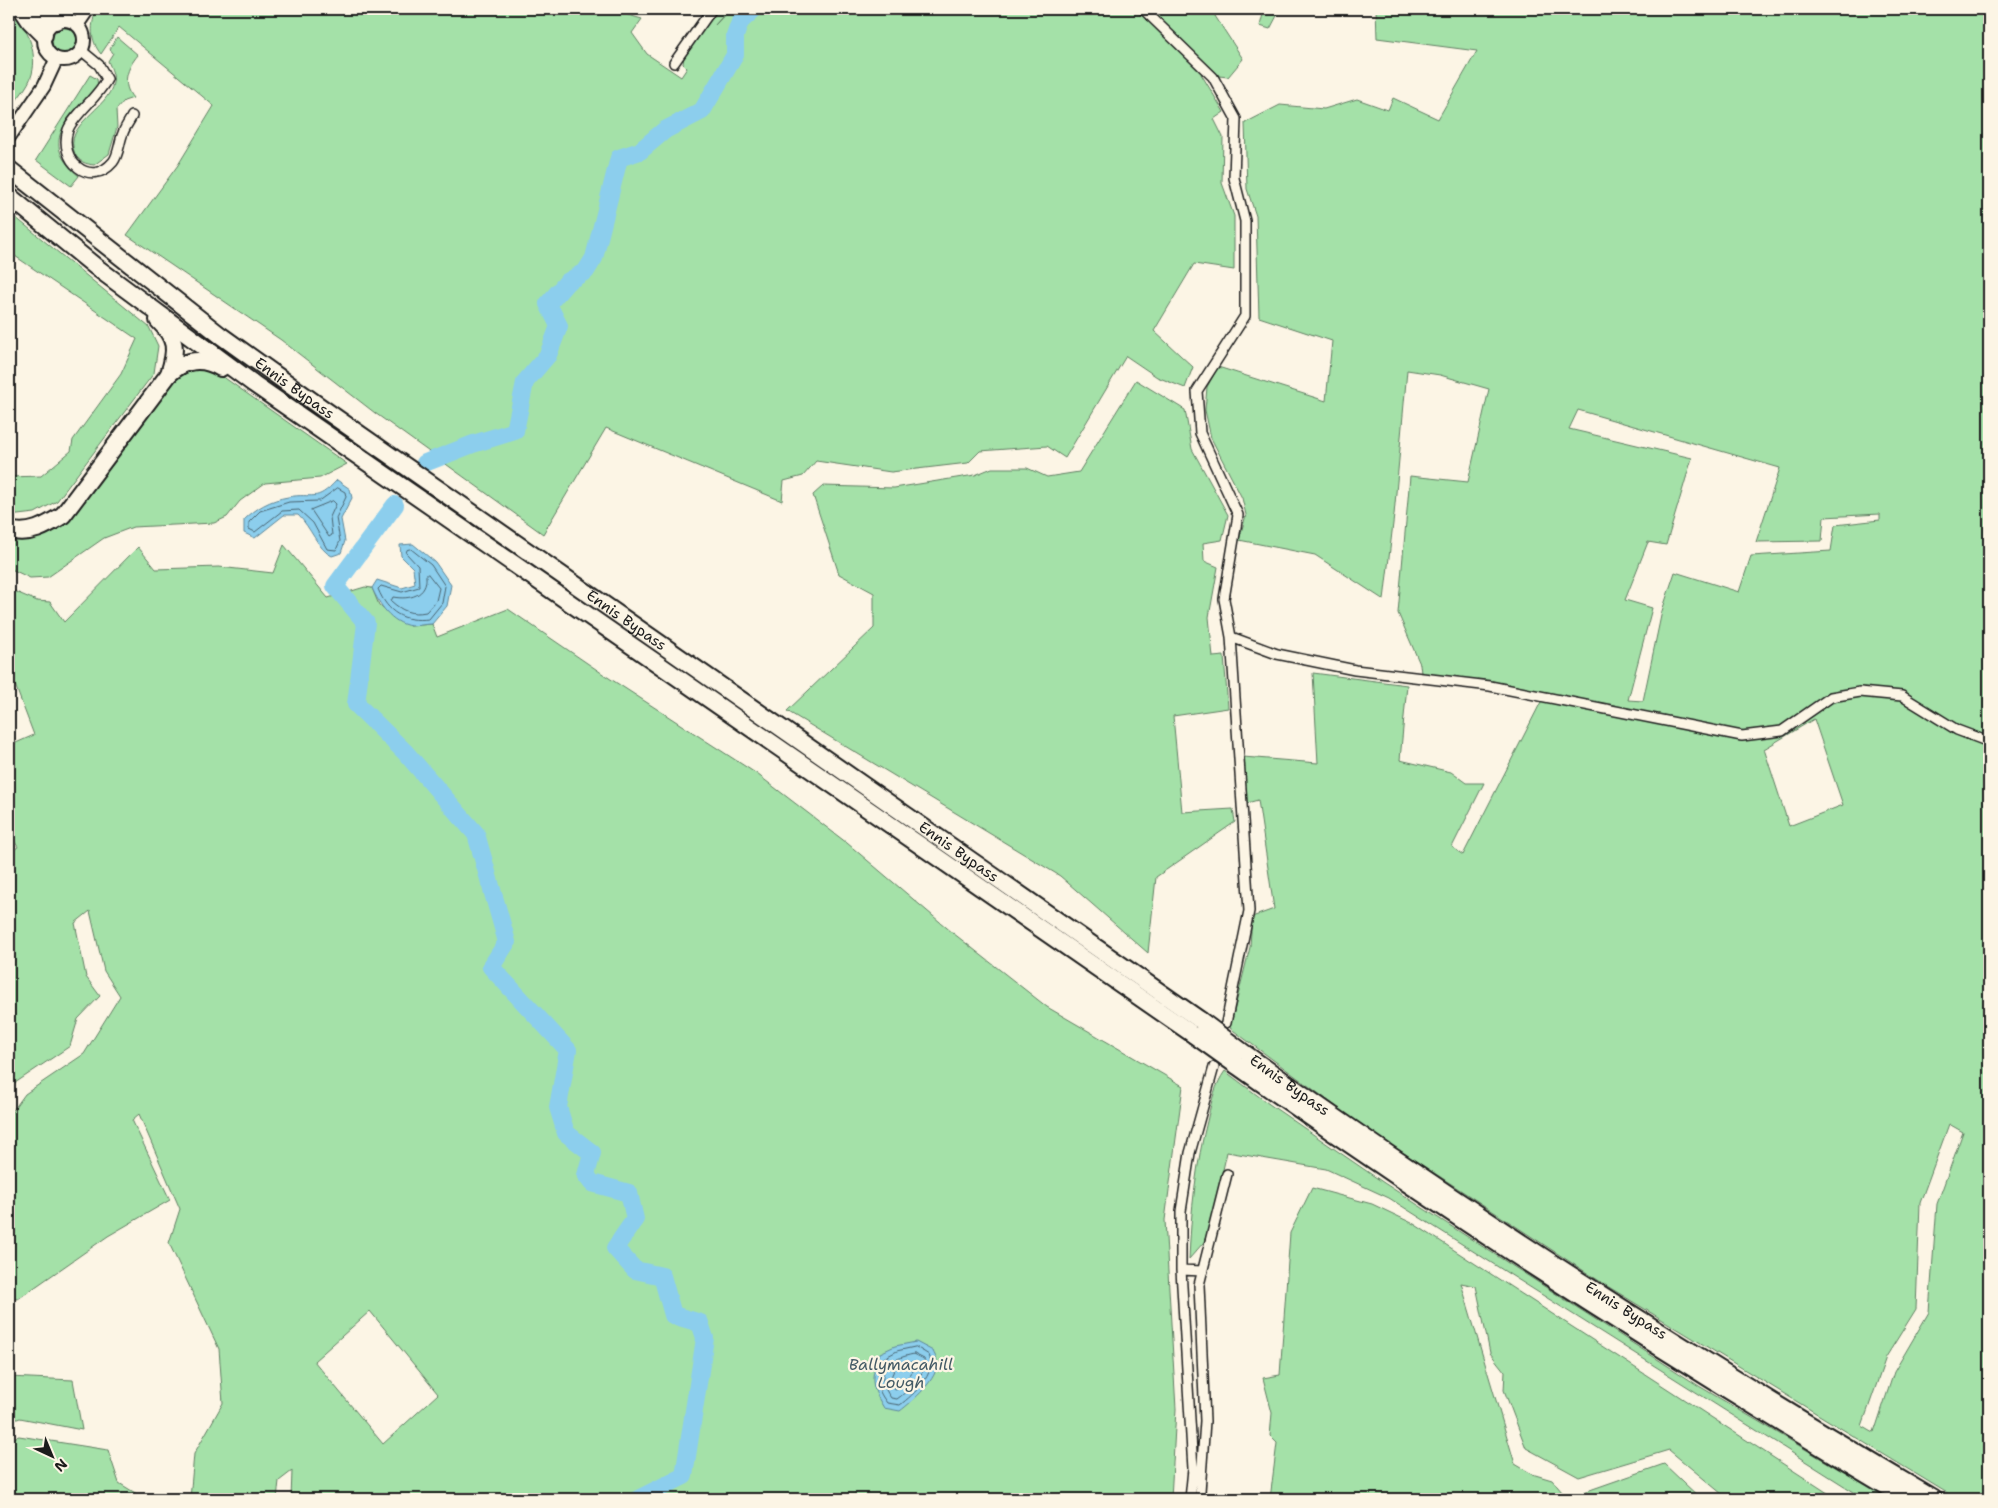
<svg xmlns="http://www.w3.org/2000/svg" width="1998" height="1508" font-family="'Shantell Sans',sans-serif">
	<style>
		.green { fill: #a4e1a8; stroke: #607e62; fill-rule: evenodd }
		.water { fill: #8cceed; stroke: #5f8799 }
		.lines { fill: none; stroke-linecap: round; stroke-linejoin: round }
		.shore { stroke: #496370; stroke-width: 1 }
		.river { stroke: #8cceed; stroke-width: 18 }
		.street-casing { stroke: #1c1c1c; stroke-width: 12 }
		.secondary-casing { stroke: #1c1c1c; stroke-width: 16 }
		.highway-casing { stroke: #1c1c1c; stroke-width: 20 }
		.street { stroke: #fcf5e5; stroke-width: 9 }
		.secondary { stroke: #fcf5e5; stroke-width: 12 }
		.highway { stroke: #fcf5e5; stroke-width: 16 }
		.highway-bridge-casing { stroke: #1c1c1c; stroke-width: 20; stroke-linecap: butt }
		.highway-bridge { stroke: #fcf5e5; stroke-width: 16 }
		.labels { text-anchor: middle; stroke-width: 4.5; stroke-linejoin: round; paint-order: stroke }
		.street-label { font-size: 15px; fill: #1c1c1c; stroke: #fcf5e5 }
		.water-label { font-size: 16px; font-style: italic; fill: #435a65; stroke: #fcf5e5 }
	</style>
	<rect width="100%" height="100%" fill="#fcf5e5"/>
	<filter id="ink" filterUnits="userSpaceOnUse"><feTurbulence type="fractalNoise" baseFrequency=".02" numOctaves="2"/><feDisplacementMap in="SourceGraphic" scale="10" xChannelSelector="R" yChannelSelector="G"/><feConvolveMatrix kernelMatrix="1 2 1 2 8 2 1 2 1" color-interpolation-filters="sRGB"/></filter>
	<g filter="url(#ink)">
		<path class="green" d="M9,9H12C26,26 38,51 32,74C29,86 16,100 9,110Z
			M97,9H608L642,19L632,33L647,54L681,77L687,68L683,64L684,56L716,9H729L715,25L730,9H1220L1215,16L1243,59L1228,77L1201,74L1224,112L1214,119L1223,137L1222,183L1234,216V270L1194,264L1154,331L1193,367L1185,388L1157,377L1126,356L1065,458L1047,446L980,451L968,463L891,472L816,461L803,476L784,481L782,501L606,428L543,534L375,413L281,340L127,235L178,165L214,106L119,27L101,54C90,41 90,24 97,9Z
			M1261,9H1299L1280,10L1270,29L1260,26L1264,10Z
			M1376,9H1989V1499H1957L1607,1286L1364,1127L1230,1028L1250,947L1252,917L1274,909L1258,800L1247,803L1243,757L1318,763L1313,673L1407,685L1400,760L1451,772L1466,783H1484L1452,847L1463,855L1546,692L1421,673L1420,664L1398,613L1410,476L1468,482L1489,389L1440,375L1407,370L1394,515L1384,600L1315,555L1239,540L1246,515L1242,498L1211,438L1205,410L1207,387L1218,367L1326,401L1332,341L1259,317L1256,216L1247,189L1245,123L1280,105L1324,109L1357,99L1388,110L1393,98L1438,119L1477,51L1377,38ZM1578,410L1780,468L1756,542L1822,541L1824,517L1880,514V520L1835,525L1831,551L1751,556L1739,592L1675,572L1662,611L1643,701L1628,700L1652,608L1625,600L1648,542L1666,545L1692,458L1569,429ZM1814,719L1843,805L1789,826L1764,749ZM1949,1124L1963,1132L1937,1204L1929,1312L1894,1372L1874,1433L1862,1426L1886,1357L1916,1309L1920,1203Z
			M52 41a13 13 0 1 1 26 0a13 13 0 1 1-26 0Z
			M117,37L138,55C127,68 121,84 133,98L124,101L116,110L117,127L109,154L94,165C86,164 79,162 75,154C62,124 109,109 113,83C115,76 111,68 108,61L113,53L110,49Z
			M90,75L97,79L98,87C71,117 36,140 79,176L71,186L36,160Z
			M9,212L149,327L158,346L154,373L57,501L35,513L9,516V477L41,476L71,451L73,440L121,374L137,339L9,252Z
			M193,368L212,369L347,464L320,478L265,483L240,501L227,517L214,523L133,527L104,538L48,577L30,578L9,568V533L20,537L40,536L73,516L173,377Z
			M1136,380L1185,410L1192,449L1228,515L1222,540L1203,543L1204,561L1218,567L1209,617L1213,657L1224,656L1228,708L1173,716L1182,812L1233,809L1235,822L1156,877L1148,953L1060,876L787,711L874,628V593L839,574L813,495L823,486L894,488L975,475L992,468H1027L1047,477L1079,472Z
			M284,545L328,598L365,587L372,588L379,605L410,626L432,624L437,637L508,609L606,676L757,774L847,843L953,933L1047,1007L1183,1086L1165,1220L1176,1409L1171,1499H291L292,1471L279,1481L277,1499H190L194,1454L223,1403L219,1349L169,1243L180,1209L139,1114L132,1120L170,1200L108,1236L18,1299L9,1298V1116L25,1094L84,1054L120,996L104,971L90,911L75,923L86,977L100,996L78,1019L70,1046L15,1083L9,1090V853L18,847L9,832V746L34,735L9,669V589L37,601L50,602L64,622L138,547L156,569L219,567L273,573ZM370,1311L438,1394L383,1444L314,1361Z
			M1225,1071L1269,1104L1384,1183L1699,1386L1889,1499H1865L1389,1198L1326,1169L1227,1152L1211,1223L1204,1242L1189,1259C1191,1211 1196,1164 1208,1117C1212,1100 1215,1085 1225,1071Z
			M1312,1188L1372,1204L1414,1224L1837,1499H1728L1669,1450L1579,1477L1526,1448L1504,1390L1505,1372L1490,1353L1476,1286L1461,1283L1515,1464L1532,1474L1552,1480L1567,1498L1664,1464L1701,1499H1270L1277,1443L1270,1436L1272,1413L1263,1378L1280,1375L1290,1233Z
			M9,1377L73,1380L82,1430L20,1418L9,1422Z
			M19,1436L108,1450L119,1483L145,1499H9V1439Z"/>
		<path class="water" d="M337,480L350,489L352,498L341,519L345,541L341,553L332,556C318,550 311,527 298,515H284L255,538L244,533V520C256,508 270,500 288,497C314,492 315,504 337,480Z
			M413,544L435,562L451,585L447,606L432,624C425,624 417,626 411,626C391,623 379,604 372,588L377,580L402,588L415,584L413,568L401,556L400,545Z
			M916,1342L933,1351C934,1354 937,1358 937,1362C939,1378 912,1402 900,1411L884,1408C870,1385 870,1378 880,1353L895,1346Z"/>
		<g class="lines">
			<path class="shore" d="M338,488L345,492L346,497L336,518L340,541L336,550L327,549L313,523L299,510L282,511L255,532L249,529V522L260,511L289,502L319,501Z
				M333,501L336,504L330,517L332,535L329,537L311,510Z
				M411,549L431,565L445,586L442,603L429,619C403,622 388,613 378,589L381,586L402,592L419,587L418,566L406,553L407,550Z
				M428,574L439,588L436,601L426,612C411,615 402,611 391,601L393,597C409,600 428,596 426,576Z
				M916,1347L929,1355C937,1374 914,1394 900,1405L887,1403C874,1386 876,1377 884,1358L897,1351Z
				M914,1354L924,1359C929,1372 907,1392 897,1399L891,1398C872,1372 888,1359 914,1354Z
				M913,1362L917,1366L901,1386L895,1389L891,1377L895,1368Z"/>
			<path class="river" d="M425,463L473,444L515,431L525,382L548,355L559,326L548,304L567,282L586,271L594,258L619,158L640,151L665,130L702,111L735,55V36L740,22L754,9
				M395,505L335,586L366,623L356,704L405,752L476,834L507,942L491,967L568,1050L558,1107L566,1133L592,1153L586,1175L592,1183L629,1193L635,1219L615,1248L635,1270L662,1276L673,1315L700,1323L705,1338L684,1476L638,1499"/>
			<defs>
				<path id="street" d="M1143,9L1213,77L1236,119L1234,178L1245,221V316L1197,391L1200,433L1238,515L1224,599L1231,637L1249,911L1226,1023
					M82,51L99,65L107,79C98,97 72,117 68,130C58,160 90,189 113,162C119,155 119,142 123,133C125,127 129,122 132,116
					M674,63L712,9
					M1231,637L1277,654L1355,670L1490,686L1742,736L1782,731L1831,697L1860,692L1902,696L1957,730L1989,742
					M1181,1270L1203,1271
					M1200,1492L1205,1421L1199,1285L1227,1174
					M1190,1499L1193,1469L1181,1270V1211L1190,1153L1214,1067"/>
				<path id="secondary" d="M44 40a20 20 0 1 1 40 0a20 20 0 1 1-40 0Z
					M77,25L88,9
					M9,137L44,86L56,60"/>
				<g id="highway">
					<path d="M22,9L30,21L44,35"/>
					<path d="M37,9L46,17L56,21"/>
					<path id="s1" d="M9,169L220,335L322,408L1200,1020"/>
					<path d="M9,196L96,267L254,384L1194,1035"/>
					<path d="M158,320C177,339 177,349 169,374"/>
					<path d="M9,530C29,536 46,526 63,515L169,374C185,359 202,357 221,368"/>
					<path id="s2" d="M1240,1050C1464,1211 1697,1359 1934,1499"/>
					<path d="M1236,1065C1454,1220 1679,1363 1908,1499"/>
				</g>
			</defs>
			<use href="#street" class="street-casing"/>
			<use href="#secondary" class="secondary-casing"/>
			<use href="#highway" class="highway-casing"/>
			<use href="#street" class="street"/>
			<use href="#secondary" class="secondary"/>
			<use href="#highway" class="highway"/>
			<defs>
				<path id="highway-bridge" d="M1200,1020L1240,1050
					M1194,1035L1236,1065"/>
			</defs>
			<use href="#highway-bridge" class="highway-bridge-casing"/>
			<use href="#highway-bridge" class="highway-bridge"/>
		</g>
	</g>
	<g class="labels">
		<g class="street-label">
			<text dy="5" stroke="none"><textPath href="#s1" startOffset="360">Ennis Bypass</textPath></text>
			<text dy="5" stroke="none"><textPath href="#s1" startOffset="765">Ennis Bypass</textPath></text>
			<text dy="5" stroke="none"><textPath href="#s1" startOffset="1170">Ennis Bypass</textPath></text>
			<text dy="5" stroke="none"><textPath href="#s2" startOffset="61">Ennis Bypass</textPath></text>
			<text dy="5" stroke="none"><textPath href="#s2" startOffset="466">Ennis Bypass</textPath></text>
		</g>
		<g class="water-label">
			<text x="901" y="1370">Ballymacahill<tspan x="901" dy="18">Lough</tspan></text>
		</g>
	</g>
	<rect width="1998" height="1508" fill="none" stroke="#fcf5e5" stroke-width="30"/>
	<rect x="15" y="15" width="1968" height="1478" fill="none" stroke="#1c1c1c" stroke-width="2" filter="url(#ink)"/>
	<g transform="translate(52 1456) rotate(136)" stroke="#fcf5e5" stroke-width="4" paint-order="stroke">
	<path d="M0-4L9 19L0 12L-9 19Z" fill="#1c1c1c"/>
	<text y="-8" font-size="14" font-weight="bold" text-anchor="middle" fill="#1c1c1c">N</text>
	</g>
</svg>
